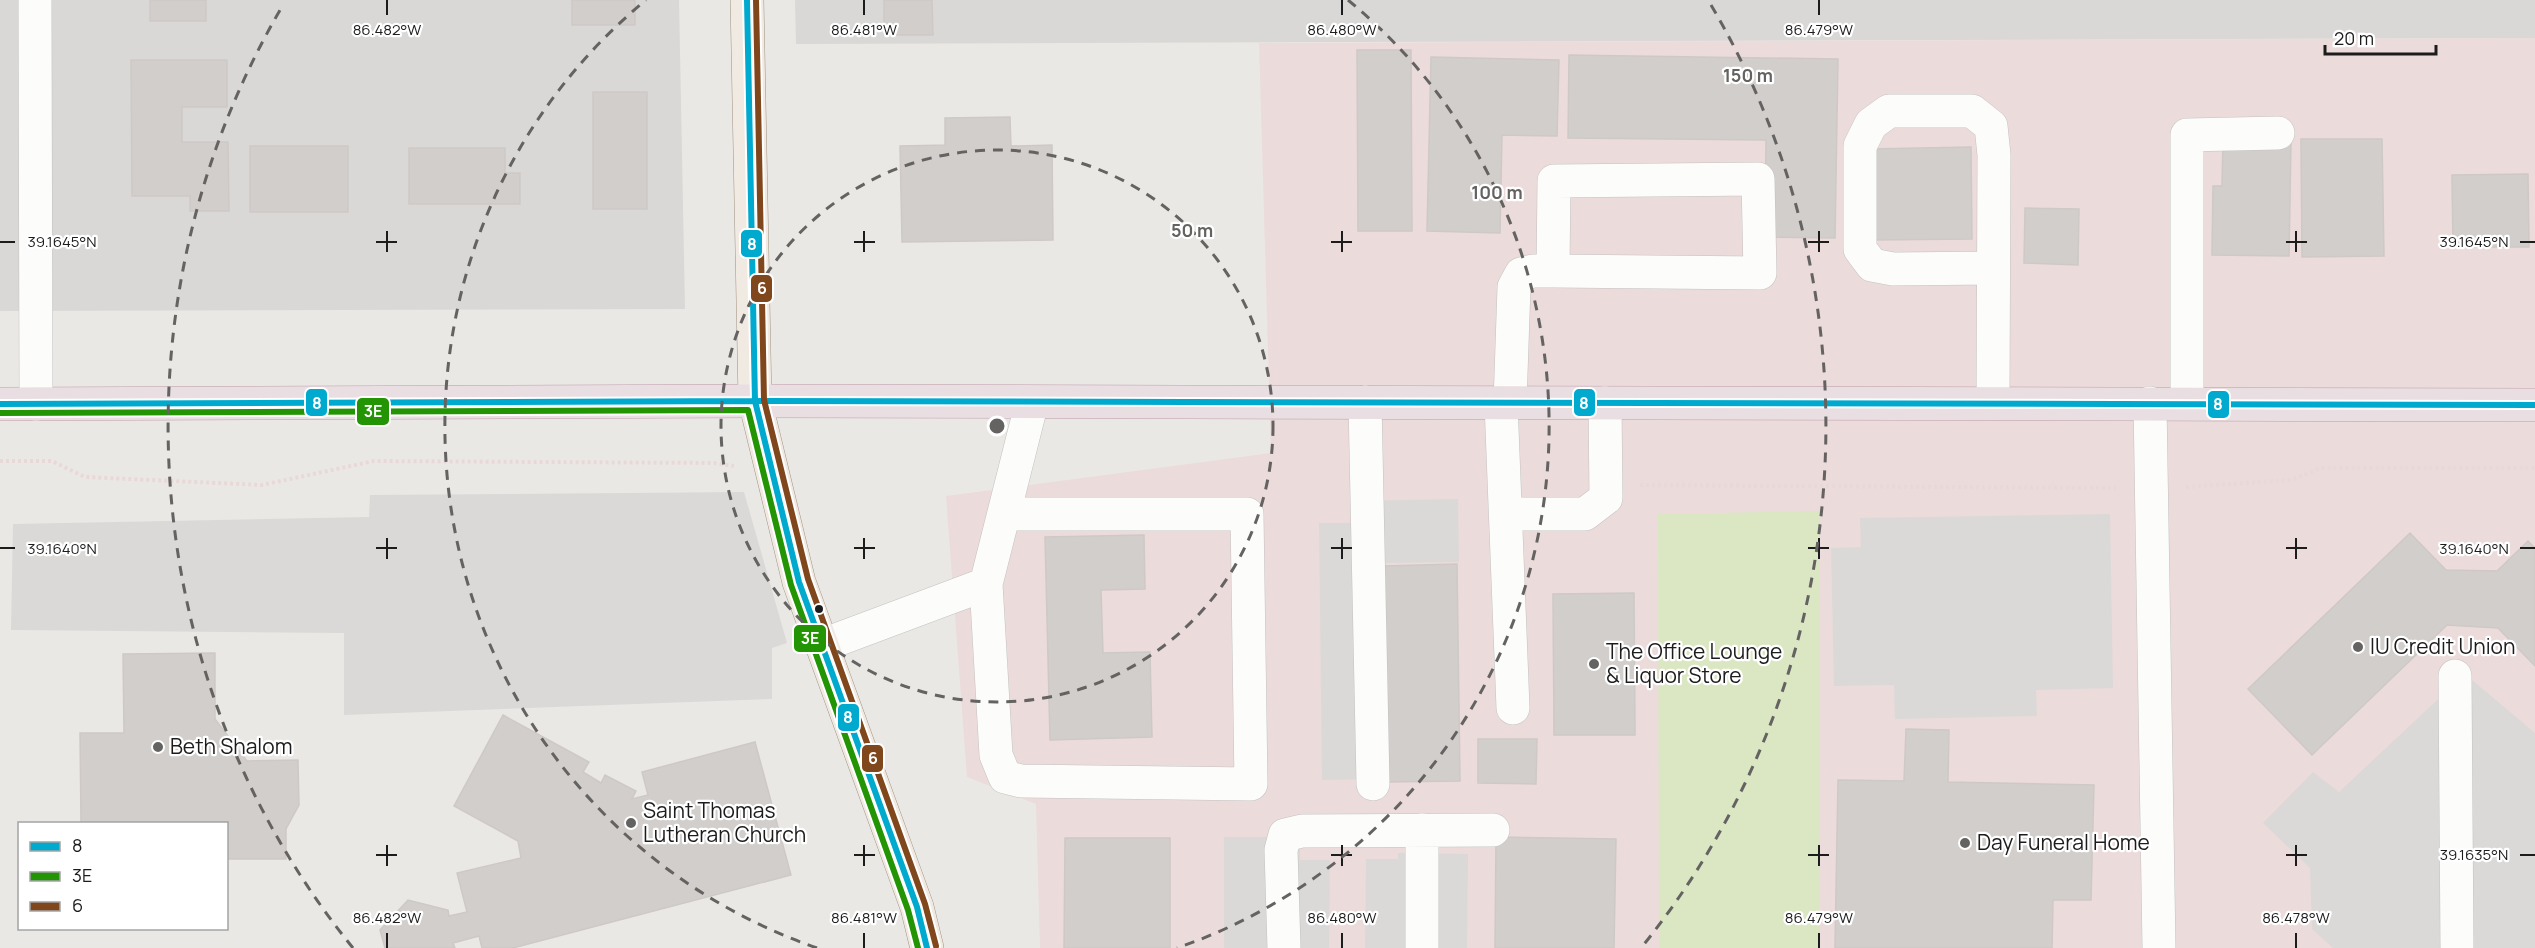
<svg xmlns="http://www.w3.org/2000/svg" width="2535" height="948" font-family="Manrope,sans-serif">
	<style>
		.residential { fill: #d9d8d6 }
		.commercial { fill: #ecdbdb }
		.grass { fill: #dbe7c3 }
		.parking { fill: #dad9d8 }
		.building { fill: #d1cecc; stroke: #cec9c6; stroke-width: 1.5 }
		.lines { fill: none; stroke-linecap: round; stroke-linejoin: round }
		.minor-casing { stroke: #c3c2c1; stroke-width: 34 }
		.major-casing { stroke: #a09383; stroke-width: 34 }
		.highway-casing { stroke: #bf9dab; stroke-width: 34 }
		.path { stroke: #e9d8d8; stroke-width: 4; stroke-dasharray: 3 3; stroke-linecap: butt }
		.minor { stroke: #fcfcfb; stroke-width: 33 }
		.major { stroke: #f0eae3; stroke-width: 33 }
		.highway { stroke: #e9dee1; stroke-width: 33 }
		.bus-1-casing { stroke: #fff; stroke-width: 10 }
		.bus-2-casing { stroke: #fff; stroke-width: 10 }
		.bus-3-casing { stroke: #fff; stroke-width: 10 }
		.bus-1 { stroke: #00a9ce; stroke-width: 6 }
		.bus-2 { stroke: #239504; stroke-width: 6 }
		.bus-3 { stroke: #80471c; stroke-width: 6 }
		.ticks { fill: none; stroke: #1c1c1c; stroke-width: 2 }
		.ring { fill: none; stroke: #646362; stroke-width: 3; stroke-dasharray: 10 8 }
		.bus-dot { fill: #1c1c1c; stroke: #fff; stroke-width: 2 }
		.poi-dot { fill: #646362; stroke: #fff; stroke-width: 2 }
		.labels { text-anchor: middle; stroke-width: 4.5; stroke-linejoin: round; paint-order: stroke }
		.poi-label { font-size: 21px; fill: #1c1c1c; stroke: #fff; text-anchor: start }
		.ticks-label { font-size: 15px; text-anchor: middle; fill: #1c1c1c; stroke: #fff; stroke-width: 4.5; stroke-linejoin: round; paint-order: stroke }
		.centre { fill: #646362; stroke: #fff; stroke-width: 3 }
		.ring-label { font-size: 18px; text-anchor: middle; font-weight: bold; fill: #646362; stroke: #fff; stroke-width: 4.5; stroke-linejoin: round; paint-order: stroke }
		.line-badge { stroke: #fff; stroke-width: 2 }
		.badge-label { font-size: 16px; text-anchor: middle; font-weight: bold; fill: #fff }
	</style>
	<rect width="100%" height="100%" fill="#eae8e5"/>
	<path class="residential" d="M0,0H679L685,309L0,311Z
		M795,0H2535V38L796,44Z"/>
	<path class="commercial" d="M2535,38V948H1040L1036,804L967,777L946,496L1271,453L1259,43Z"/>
	<path class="grass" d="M1820,511V948H1659L1658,514Z"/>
	<path class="parking" d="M744,492L787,643L772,648V699L344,715V633L11,630L13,524L369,517L370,495Z
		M1458,499L1459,562L1383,563L1384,779L1322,780L1319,523H1353V501Z
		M2110,514L2113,688L2036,690L2037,716L1895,719L1894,685L1834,686L1831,548L1861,547L1860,518Z
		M2465,674L2535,733V948H2333L2312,929L2310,868L2263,823L2313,772L2339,792Z
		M1224,837H1300V860H1330L1329,948H1224Z
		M1398,853L1468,854L1467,948H1365L1366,859H1398Z"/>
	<path class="building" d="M150,0H206V21H150Z
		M572,0H635V25H572Z
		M884,0H932L933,35H884Z
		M1357,50H1411L1412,231H1358Z
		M1569,55L1838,59L1835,238L1765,237L1766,140L1568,138Z
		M1431,57L1559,60L1557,136L1502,135L1500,233L1427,231Z
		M131,60H227V107H182V142H228L229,211H190V196H132Z
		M593,92H647V209H593Z
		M1010,117L1011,146L1052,145L1053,240L902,242L900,146L945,145V118Z
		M2301,139H2382L2384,256L2302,257Z
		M2223,140L2291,141L2289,256L2212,255L2213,186H2222Z
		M250,146H348V212H250Z
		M1971,147L1972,239L1871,240L1870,149Z
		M409,148H505V173H520V204H409Z
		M2528,174L2529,247H2453L2452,175Z
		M2025,208L2079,209L2078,265L2024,263Z
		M2410,533L2446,570L2497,571L2528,541L2535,548V666L2498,628L2447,625L2312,755L2248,689Z
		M1144,535L1145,589L1101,590L1103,653L1150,652L1152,737L1050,740L1045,537Z
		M1457,564L1460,781L1387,782L1384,566Z
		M1634,593L1635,735H1554L1553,594Z
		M215,653V719L247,761L298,760L299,805L286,829V859H226V824H81L80,733H124L123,654Z
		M503,715L589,762L583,772L601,783L605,775L636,791L632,799L648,795L642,772L755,742L791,875L513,948H482L479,936L453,943L455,948H385L380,930L408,900L448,910L449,916L467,912L457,873L521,858L518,841L454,806Z
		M1906,729L1949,730L1948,782L2094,785L2091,900H2053L2052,948H1835L1838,780L1904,781Z
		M1478,739H1537L1536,784L1478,783Z
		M1496,837L1616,839L1614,948H1495Z
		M1065,838H1170V948H1064Z"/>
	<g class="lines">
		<defs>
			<path id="minor" d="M35,0L36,404
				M1365,402L1373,784
				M1501,403L1513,708
				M1510,403L1514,287L1521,274L1533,271H1553L1760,273L1758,179L1554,181L1553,271
				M1993,403L1994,155L1991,126L1972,111H1889L1871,124L1860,146V249L1872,265L1893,269L1993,268
				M2150,403L2159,948
				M2187,403V135L2278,133
				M1506,514H1585L1606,498L1605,403
				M986,584L996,755L1005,777L1021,781L1251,784L1247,514H1004
				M823,645L986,584L1032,402
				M2455,676L2457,948
				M1422,830V948
				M1284,948L1281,850L1285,835L1302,831L1493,830"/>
			<path id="major" d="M747,0L755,401L799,582L917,907L927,948"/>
			<path id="highway" d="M0,404L755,401L2535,405"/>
		</defs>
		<use href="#minor" class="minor-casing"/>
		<use href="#major" class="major-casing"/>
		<use href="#highway" class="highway-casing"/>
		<path class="path" d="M0,461H52L85,477L262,485L374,461L714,463L734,466
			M1640,485L2116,488
			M2186,487L2292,480L2320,468H2535"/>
		<use href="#minor" class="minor"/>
		<use href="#major" class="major"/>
		<use href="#highway" class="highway"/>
		<defs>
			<path id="bus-1" d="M747,0L755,401L799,582L917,907L927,948
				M0,404L755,401L2535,405"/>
			<path id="bus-2" d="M0,413L748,410L791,585L908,910L918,948"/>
			<path id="bus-3" d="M756,0L764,400L808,579L925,904L936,946"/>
		</defs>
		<use href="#bus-1" class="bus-1-casing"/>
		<use href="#bus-2" class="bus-2-casing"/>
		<use href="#bus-3" class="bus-3-casing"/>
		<use href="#bus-1" class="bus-1"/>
		<use href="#bus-2" class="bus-2"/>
		<use href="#bus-3" class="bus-3"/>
	</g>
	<path class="ticks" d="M387,0V15M864,0V15M1342,0V15M1819,0V15M387,231V252M864,231V252M1342,231V252M1819,231V252M2296,231V252M0,242H15M376,242H397M854,242H875M1331,242H1352M1808,242H1829M2286,242H2307M2520,242H2535M387,538V559M864,538V559M1342,538V559M1819,538V559M2296,538V559M0,548H15M376,548H397M854,548H875M1331,548H1352M1808,548H1829M2286,548H2307M2520,548H2535M387,845V866M864,845V866M1342,845V866M1819,845V866M2296,845V866M376,855H397M854,855H875M1331,855H1352M1808,855H1829M2286,855H2307M2520,855H2535M387,933V948M864,933V948M1342,933V948M1819,933V948M2296,933V948"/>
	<g class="ring">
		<circle cx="997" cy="426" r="276"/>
		<path d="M817 948A552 552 0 0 1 646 0M1348 0A552 552 0 0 1 1177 948"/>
		<path d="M353 948A829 829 0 0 1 283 5M1711 5A829 829 0 0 1 1641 948"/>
	</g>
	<circle class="bus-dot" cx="819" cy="609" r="5"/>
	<g class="poi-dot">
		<circle cx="2358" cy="647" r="6"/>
		<circle cx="1594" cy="664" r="6"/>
		<circle cx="158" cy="747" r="6"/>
		<circle cx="631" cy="823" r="6"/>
		<circle cx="1965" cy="843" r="6"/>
	</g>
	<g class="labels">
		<g class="poi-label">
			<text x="2370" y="654">IU Credit Union</text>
			<text x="1606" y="659">The Office Lounge<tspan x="1606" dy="24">&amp; Liquor Store</tspan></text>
			<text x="170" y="754">Beth Shalom</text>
			<text x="643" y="818">Saint Thomas<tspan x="643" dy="24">Lutheran Church</tspan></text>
			<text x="1977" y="850">Day Funeral Home</text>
		</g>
	</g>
	<g class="ticks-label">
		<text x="387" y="35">86.482°W</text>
		<text x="864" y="35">86.481°W</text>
		<text x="1342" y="35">86.480°W</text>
		<text x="1819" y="35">86.479°W</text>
		<text x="62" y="247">39.1645°N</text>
		<text x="2474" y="247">39.1645°N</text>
		<text x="62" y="554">39.1640°N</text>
		<text x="2474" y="554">39.1640°N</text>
		<text x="2474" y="860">39.1635°N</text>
		<text x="387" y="923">86.482°W</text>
		<text x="864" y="923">86.481°W</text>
		<text x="1342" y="923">86.480°W</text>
		<text x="1819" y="923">86.479°W</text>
		<text x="2296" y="923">86.478°W</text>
	</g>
	<circle cx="997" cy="426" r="9" class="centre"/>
	<g class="ring-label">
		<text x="1748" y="82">150 m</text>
		<text x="1497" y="199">100 m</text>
		<text x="1192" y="237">50 m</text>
	</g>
	<g class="line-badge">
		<rect x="740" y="229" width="23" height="29" rx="6" fill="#00a9ce"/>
		<rect x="750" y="274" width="23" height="29" rx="6" fill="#80471c"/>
		<rect x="305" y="388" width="23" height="29" rx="6" fill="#00a9ce"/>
		<rect x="1573" y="388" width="23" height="29" rx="6" fill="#00a9ce"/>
		<rect x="2207" y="390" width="23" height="29" rx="6" fill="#00a9ce"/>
		<rect x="356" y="397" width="34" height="29" rx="6" fill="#239504"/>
		<rect x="793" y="624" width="34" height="29" rx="6" fill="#239504"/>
		<rect x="837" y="703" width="23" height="29" rx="6" fill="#00a9ce"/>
		<rect x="861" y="744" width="23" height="29" rx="6" fill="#80471c"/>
	</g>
	<g class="badge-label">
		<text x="752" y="250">8</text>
		<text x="762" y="294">6</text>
		<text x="317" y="409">8</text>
		<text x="1584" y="409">8</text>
		<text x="2218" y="410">8</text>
		<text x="373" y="417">3E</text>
		<text x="810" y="644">3E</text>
		<text x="848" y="723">8</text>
		<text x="873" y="764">6</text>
	</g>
	<rect x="18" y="822" width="210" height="108" fill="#ffffff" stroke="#a4a4a4" stroke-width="1.5"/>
	<rect x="30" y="842" width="30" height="9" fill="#00a9ce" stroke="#a4a4a4" stroke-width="1.5"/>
	<text x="72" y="852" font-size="18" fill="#1c1c1c">8</text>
	<rect x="30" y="872" width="30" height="9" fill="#239504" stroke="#a4a4a4" stroke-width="1.5"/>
	<text x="72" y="882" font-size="18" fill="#1c1c1c">3E</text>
	<rect x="30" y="902" width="30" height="9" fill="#80471c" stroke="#a4a4a4" stroke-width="1.5"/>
	<text x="72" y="912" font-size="18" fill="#1c1c1c">6</text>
	<path d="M2325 45v9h111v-9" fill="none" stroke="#1c1c1c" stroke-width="3"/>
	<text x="2334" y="45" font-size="18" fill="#1c1c1c" stroke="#ffffff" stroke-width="4.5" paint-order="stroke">20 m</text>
</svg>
